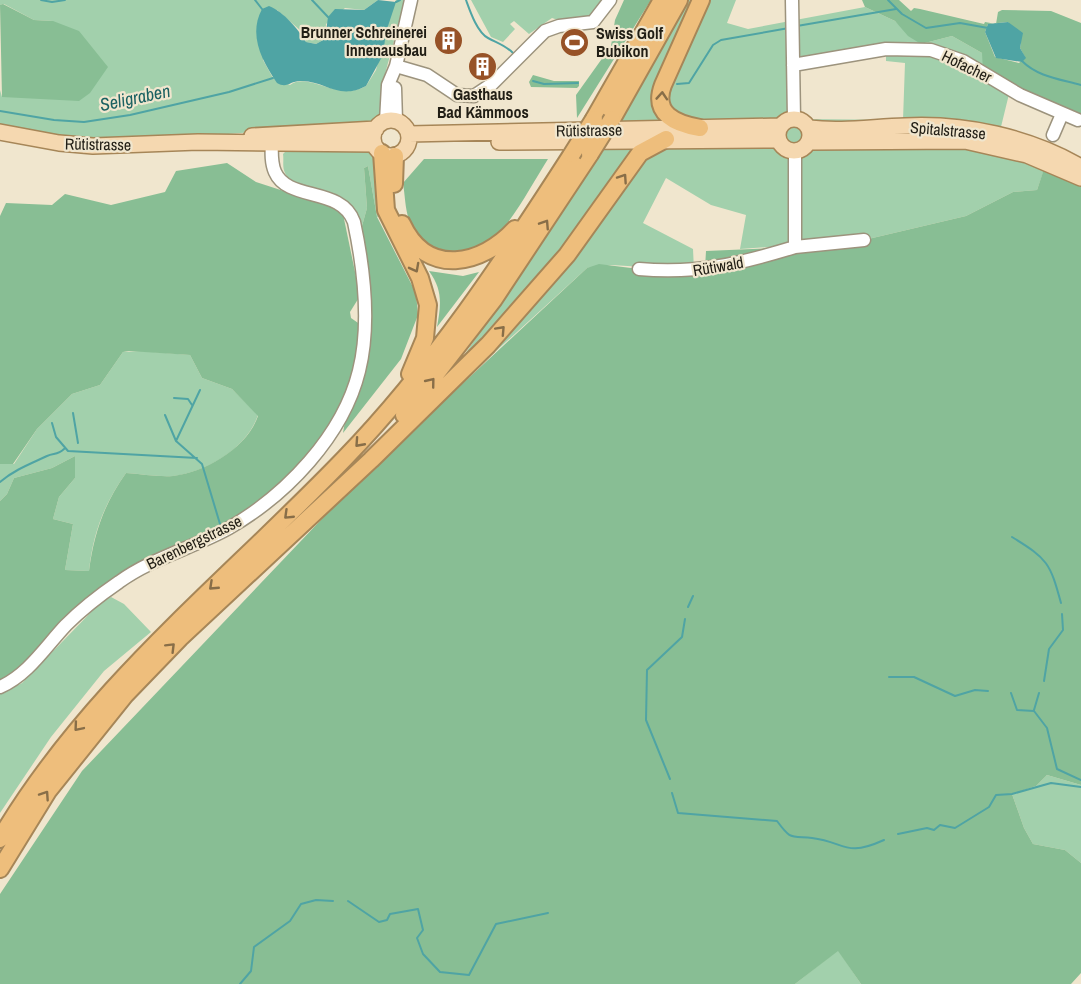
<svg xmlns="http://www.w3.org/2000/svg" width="1081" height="984" font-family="'Archivo Narrow',sans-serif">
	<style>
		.green { fill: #a2d0ac; fill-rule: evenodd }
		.forest { fill: #88be94; fill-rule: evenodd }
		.water { fill: #4fa4a4 }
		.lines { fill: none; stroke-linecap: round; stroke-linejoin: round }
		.stream { stroke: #4fa4a4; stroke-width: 2 }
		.minor-casing { stroke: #9c937d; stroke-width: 15 }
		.major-casing { stroke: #a68658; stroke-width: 18 }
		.highway-casing { stroke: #a68658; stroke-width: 20 }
		.minor { stroke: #fff; stroke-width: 12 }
		.major { stroke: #f5d8b0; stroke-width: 15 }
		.highway { stroke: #eebe7c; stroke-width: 16 }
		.highway-bridge-casing { stroke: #a68658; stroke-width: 20; stroke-linecap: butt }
		.highway-bridge { stroke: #eebe7c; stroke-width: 16 }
		.oneway { stroke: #886e48 }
		.labels { text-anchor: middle; stroke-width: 4.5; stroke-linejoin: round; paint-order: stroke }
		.poi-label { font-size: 16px; font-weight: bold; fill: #211e15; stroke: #f0e6ce; text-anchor: end }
		.street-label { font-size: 16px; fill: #211e15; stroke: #f0e6ce }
		.water-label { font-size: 18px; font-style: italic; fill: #1a6161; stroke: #f0e6ce }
	</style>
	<rect width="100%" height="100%" fill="#f0e6ce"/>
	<path class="green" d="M0,0H378L364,10L345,8L326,24L325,39L316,44L306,42L301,31L277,10L263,60L273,78L290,85C309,71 337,102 366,86L376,70L392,8L396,0H405L385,74L383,112L377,122L167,139L95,141L0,127V90L2,97L53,21L34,20L4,4L0,5Z
		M471,0H606L594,18L564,22L552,18L529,34L514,21L510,24L515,29L503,42L491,37Z
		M689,0H736L727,23L748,29L865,7L895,21L921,44L952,36L982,53L1010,90L999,135L1081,167V187L1044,170L1037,190L1013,192L966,216L864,240L740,249L746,215L711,205L666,178L643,223L693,249L694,270L611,265L587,268L460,384L463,357L602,153ZM886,50V61L905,63L903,120L799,119L793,65Z
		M372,149L378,158L383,215L377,217L368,166L364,168L367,208L362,226C348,181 296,198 285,173C282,167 284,161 283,154L287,150Z
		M141,351L190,355L202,378L232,389L258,415C247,448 207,472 173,476C158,477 141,474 126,473C104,504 93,533 89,571L65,570L73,524L53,519L59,497L75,478V456L52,468L14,478L7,494L0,501V464H14L37,429L72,394L100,385L123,352Z
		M111,597L124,604L151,632L104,671L51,737L0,813V694L22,683L99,604Z
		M1047,775L1081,785V863L1065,850L1033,844L1024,828L1012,794L1036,786Z
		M838,950L861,984H795Z"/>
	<path class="forest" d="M624,0H651L577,118L576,95L611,46L615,20Z
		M862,0H899L911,11L914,8L920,9L984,24L985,22L996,24L998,12L1002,10L1051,11L1081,23V115L983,72L982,53L952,36L921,44L908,36L895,21L865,7ZM1008,22L1021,42L1020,48L1025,57L1019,63L995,57L985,32L988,24Z
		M3,4L34,20L53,21L79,31L108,67L90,93L79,101L2,97L0,5Z
		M533,75L554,81H579V86L577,88L531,87L529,82Z
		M424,159H548C533,182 509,230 486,244C459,259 419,251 409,220C405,208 405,195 403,183Z
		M227,163L256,182L333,207L343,214L360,296L350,312L351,318L361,325L355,372L328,435L264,503L123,579L0,687V501L7,494L14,478L52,468L75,456V478L59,497L53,519L73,524L65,570L89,571C94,533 104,504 126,473C141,474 158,477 173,476C206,472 247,448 258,416L232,389L202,378L190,355L129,351L123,352L100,385L72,394L37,429L13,464H0V216L6,203L52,205L65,194L111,205L165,192L176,171Z
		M368,166L377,217L416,293L418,315L401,359L343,433L346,415L362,381L368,353L369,299L362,226L367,208L364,168Z
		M1044,169L1081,187V785L1047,775L1036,786L1012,794L1024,828L1033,844L1065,850L1081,863V973L1071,984H861L838,951L795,984H0V894L82,771L359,480L587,268L599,264L639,269L705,268L706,251L795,247L864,240L966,216L1013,192L1037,190Z
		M429,271L463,276L479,272L437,327C441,305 443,290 429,271Z"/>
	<path class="water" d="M378,0L396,2L386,32L383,55L366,86C338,101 325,80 300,81C290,81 287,89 277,83C262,61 248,35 262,9L269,6C284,12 298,29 306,42L316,44L325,39L328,17L335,9L364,10Z
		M1008,22L1023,33L1020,48L1026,58L1022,62L996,58L985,32L988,24Z"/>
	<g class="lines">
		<path class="stream" d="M41,0L52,2L65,0
			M255,0L262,9
			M312,0L328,17
			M466,0C470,11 477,32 488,38C497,43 505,45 513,53
			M888,0L902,14L926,28L960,23L988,28
			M396,2L400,0
			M797,26L896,9
			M1022,61C1038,77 1060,79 1081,85
			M533,81L544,84L578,83
			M677,84L689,83L713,45L721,40L789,28
			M0,111L54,120L84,122L130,115L229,92L273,78
			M174,398L188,399L192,405
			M73,413L78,443
			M165,415L176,441L202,464L220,524
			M52,423L56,437L68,451L197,458
			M176,441L200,390
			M0,482C14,470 30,464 47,456C54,453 58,455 64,449
			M1012,537C1048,559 1050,563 1061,603
			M688,607L693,596
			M889,677H914L955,696L975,690L988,691
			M1044,681L1049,649L1063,630L1062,614
			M1011,693L1017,710L1034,711L1047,728L1057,769L1081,780
			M1034,710L1039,693
			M670,779L646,720L647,670L682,637L685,619
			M672,793L678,813L777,821C791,840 790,836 812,838C846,842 844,858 884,840
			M898,834L927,828L934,830L940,825L955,828L989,807L996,795L1012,794L1051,783L1081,787
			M348,901L379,922L387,920L390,914L418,909L423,930L417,938L423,954L440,972L469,975L496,924L548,913
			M240,984L251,971L254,947L290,921L301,904L316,900L333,901"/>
		<defs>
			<path id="minor" d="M792,0L794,118
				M793,65L886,49L931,50L963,61L1020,95L1078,120
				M396,66L427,75L457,95L474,96L492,84L545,31L559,26L593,22L610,0
				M395,88L396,121
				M386,121L388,85L396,66L411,0
				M1053,135L1062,114
				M795,247L864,240
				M639,269C698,274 739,264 795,247V151
				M0,687C28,675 46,646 66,625C82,609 100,595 119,582C152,558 193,548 229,528C286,495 343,436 359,371C371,323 364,269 354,222C341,186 288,202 275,172C270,161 272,147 272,135"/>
			<path id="major" d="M778 135a16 16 0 1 1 32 0a16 16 0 1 1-32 0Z
				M373 138a18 18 0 1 1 36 0a18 18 0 1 1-36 0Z
				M809,128C841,132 872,127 905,126C965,123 1029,137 1081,167
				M0,132L59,143L93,146L198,142L374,144
				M409,134L780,126
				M252,136L376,129
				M499,142L778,140
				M809,142L965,141L1027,155L1081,178"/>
			<path id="highway" d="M594,119L662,0
				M612,119L679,0
				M700,128C676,124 652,114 663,85L701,0
				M382,153L386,210L420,278L428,305L425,338L410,374
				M394,184L395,156
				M402,224C427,278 482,265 515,229
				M404,415L494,299L590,154
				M0,839C89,688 226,582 345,458C433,367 504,260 572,154
				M0,869L48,791L125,695L180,638L371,460L488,345L567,255L640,153L666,139"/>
		</defs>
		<use href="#minor" class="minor-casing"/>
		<use href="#major" class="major-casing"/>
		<use href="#highway" class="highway-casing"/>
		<use href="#minor" class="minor"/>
		<use href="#major" class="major"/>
		<use href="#highway" class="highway"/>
		<defs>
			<path id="highway-bridge" d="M572,154L594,119
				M590,154L612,119"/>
		</defs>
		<use href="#highway-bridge" class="highway-bridge-casing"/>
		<use href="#highway-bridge" class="highway-bridge"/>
	</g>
	<defs><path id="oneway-chevron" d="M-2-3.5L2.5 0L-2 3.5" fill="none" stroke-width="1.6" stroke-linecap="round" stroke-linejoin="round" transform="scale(1.5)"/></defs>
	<g class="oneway">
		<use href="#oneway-chevron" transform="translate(662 96) rotate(-86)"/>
		<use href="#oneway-chevron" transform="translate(623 178) rotate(-56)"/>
		<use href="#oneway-chevron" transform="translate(545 224) rotate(-57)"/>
		<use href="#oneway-chevron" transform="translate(415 268) rotate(62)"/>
		<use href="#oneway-chevron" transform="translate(501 330) rotate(-47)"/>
		<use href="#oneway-chevron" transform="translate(431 382) rotate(-51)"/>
		<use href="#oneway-chevron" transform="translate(359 443) rotate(132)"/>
		<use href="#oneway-chevron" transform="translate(288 515) rotate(136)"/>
		<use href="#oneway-chevron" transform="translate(213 586) rotate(137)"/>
		<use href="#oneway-chevron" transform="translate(171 647) rotate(-45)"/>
		<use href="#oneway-chevron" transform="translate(78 727) rotate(130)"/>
		<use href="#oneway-chevron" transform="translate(45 795) rotate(-56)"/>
	</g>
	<defs>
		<symbol id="building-disc" viewBox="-11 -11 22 22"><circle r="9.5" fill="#975227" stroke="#f0e6ce"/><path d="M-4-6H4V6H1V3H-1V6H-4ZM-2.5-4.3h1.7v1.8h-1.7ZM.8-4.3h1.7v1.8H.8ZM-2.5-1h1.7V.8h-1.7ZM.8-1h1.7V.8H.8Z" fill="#fff"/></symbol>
		<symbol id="stadium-disc" viewBox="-11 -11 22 22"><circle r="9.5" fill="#975227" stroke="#f0e6ce"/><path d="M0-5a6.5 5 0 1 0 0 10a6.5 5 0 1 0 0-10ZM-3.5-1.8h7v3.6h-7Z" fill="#fff"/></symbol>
	</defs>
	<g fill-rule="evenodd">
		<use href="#building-disc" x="432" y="24" width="33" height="33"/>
		<use href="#stadium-disc" x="558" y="26" width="33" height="33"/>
		<use href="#building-disc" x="466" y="50" width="33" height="33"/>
	</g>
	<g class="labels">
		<g class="poi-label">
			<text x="427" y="38">Brunner Schreinerei<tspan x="427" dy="18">Innenausbau</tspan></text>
			<text x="596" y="39" text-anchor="start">Swiss Golf<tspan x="596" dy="18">Bubikon</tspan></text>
			<text x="483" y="100" text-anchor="middle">Gasthaus<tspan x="483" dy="18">Bad Kämmoos</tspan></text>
		</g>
		<g class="street-label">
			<text transform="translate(967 66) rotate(26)" y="6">Hofacher</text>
			<text transform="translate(589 130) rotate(-1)" y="6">Rütistrasse</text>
			<text transform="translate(948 130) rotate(5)" y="6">Spitalstrasse</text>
			<text transform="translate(98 144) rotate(1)" y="6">Rütistrasse</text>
			<text transform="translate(718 266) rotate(-10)" y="6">Rütiwald</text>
			<text transform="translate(194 542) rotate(-26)" y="6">Barenbergstrasse</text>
		</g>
		<g class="water-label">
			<text transform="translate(135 98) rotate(-12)" y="6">Seligraben</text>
		</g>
	</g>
</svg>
